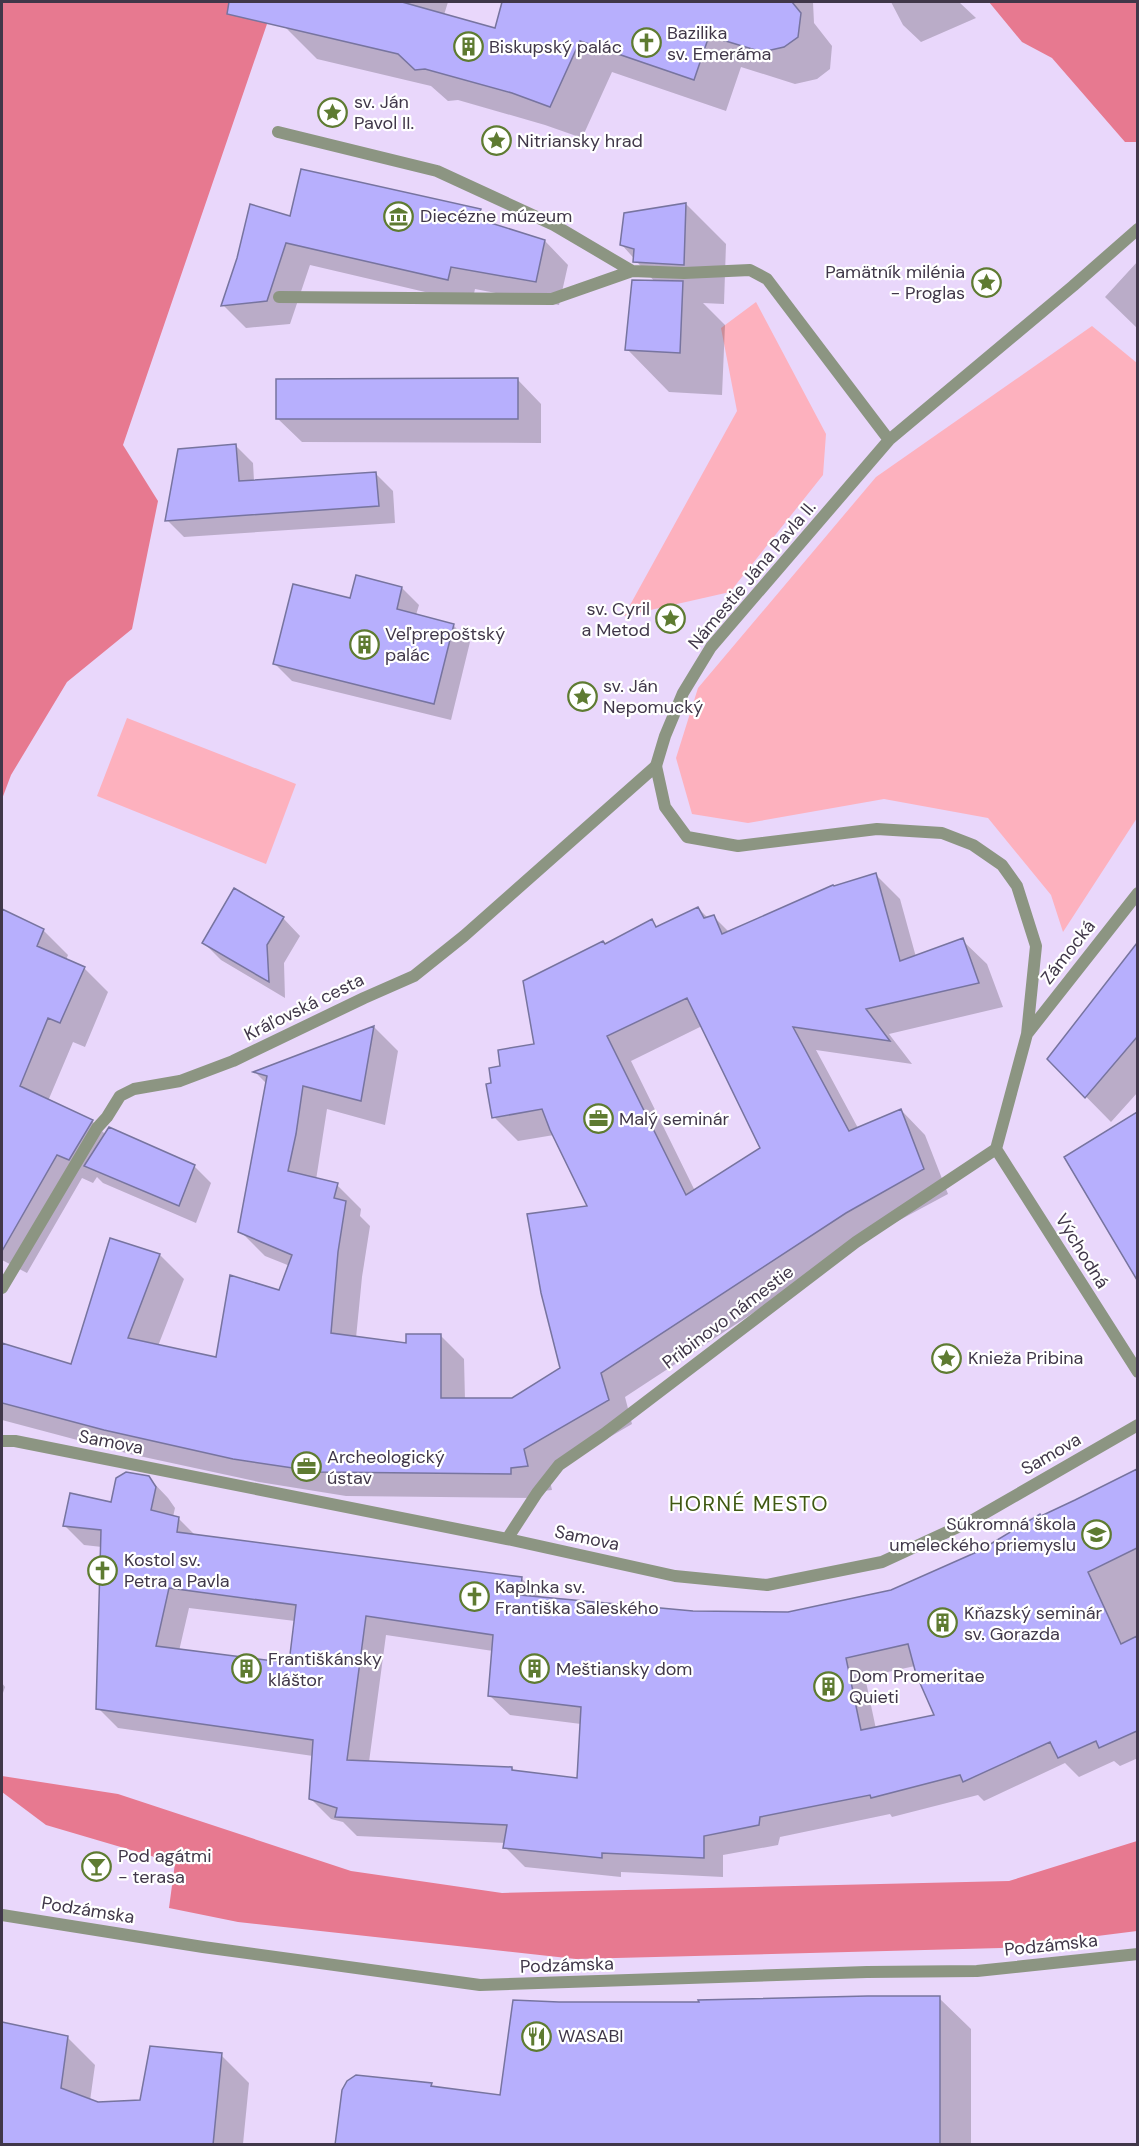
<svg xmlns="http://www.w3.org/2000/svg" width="1139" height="2146" font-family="'DM Sans',sans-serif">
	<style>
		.green { fill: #fdb1be }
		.forest { fill: #e77990 }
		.shadow { fill: #0003; fill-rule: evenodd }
		.building { fill: #b7affd; stroke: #77749f; stroke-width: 1.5; fill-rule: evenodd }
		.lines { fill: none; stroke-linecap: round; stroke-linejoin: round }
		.lane { stroke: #8c9582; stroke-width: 12 }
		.street { stroke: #8c9582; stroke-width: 12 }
		.labels { text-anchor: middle; stroke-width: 4.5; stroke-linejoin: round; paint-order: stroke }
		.poi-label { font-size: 18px; fill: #403749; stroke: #fff; text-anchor: start }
		.street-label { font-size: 18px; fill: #403749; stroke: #fff }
		.quarter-label { font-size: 21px; letter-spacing: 1.5px; fill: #3f5812; stroke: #fff }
	</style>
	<rect width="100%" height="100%" fill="#e9d7fb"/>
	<path class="green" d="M756,302L826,434L823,475L730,592L624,616L737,411L721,328Z
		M1092,326L1137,363V818L1063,932L1051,895L988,818L884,799L748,823L692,814L676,758L698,688L876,477Z
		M127,718L296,784L266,864L97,796Z"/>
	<path class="forest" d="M2,2H272L268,21L123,445L158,501L132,629L67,682L11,775L2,799Z
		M989,2H1137V142H1125L1052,58L1022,42Z
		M2,1776L118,1794L351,1871L502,1893L1009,1881L1137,1841V1931L1001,1948L576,1959L238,1922L169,1908L175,1863L46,1825L2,1792Z"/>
	<path class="shadow" d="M291,2H448L444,15L496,30L503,2H813L814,23L832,46L830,69L817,79L795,84L741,67L726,111L612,72L582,138L545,125L458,100L448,101L431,86L317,59L285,27Z
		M891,2H959L976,18L921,42L903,25Z
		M686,204L726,244L724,304L703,303L725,325L722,395L669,392L627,349L655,282L622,245Z
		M480,210L496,226L545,241L568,265L559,305L475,289L472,303L310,265L290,324L246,328L223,305L291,218Z
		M1138,261V329L1105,297Z
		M517,379L541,404V443L302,442L277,418Z
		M236,446L253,463L254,481L376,474L393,491L395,523L184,537L167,520Z
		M402,588L419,605L416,615L453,625L470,642L451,720L292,681L275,664L351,600Z
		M876,875L900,899L916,957L962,940L987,964L1003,1007L889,1034L912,1064L816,1050L858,1128L901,1110L925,1135L948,1194L870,1236L625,1397L632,1424L548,1473L552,1490L534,1492L535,1498L346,1496L259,1482L130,1454L2,1420V1345L72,1365L111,1240L160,1255L184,1279L158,1346L217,1359L280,1292L290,1266L265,1256L240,1231L267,1084L256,1073L374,1027L398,1051L385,1125L327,1109L316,1180L337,1185L361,1209L360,1216L370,1226L362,1277L356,1338L407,1344L440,1335L464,1359L465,1400L513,1399L562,1369L589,1207L554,1135L518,1141L494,1117L493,1084L502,1067L536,1045L606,946L652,921L658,928L698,908L708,918L713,916L729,932ZM702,1026L762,1148L695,1191L631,1061Z
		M6,913L43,930L68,955L66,960L84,968L108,992L85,1047L73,1042L48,1101L92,1121L106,1135L194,1166L211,1183L196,1223L103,1183L97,1177L93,1183L82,1178L27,1273L2,1260V923Z
		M283,918L300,936L284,963L285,998L221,960L204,943Z
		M1138,945V1092L1111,1122L1049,1059Z
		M1138,1115V1273L1123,1253L1068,1161Z
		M1138,1470V1758L1120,1766L1114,1761L1079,1777L1065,1763L984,1801L978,1795L892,1817L890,1814L780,1837L778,1845L723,1855V1877L621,1872V1877L525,1867L505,1847L506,1843L357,1836L343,1822L331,1819L311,1799L313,1756L118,1728L98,1708L102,1547L84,1545L64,1525L112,1503L148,1477L168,1498L175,1508L173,1517L178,1518L196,1536L521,1578L542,1598L693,1613H788L891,1592L980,1553L1041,1517ZM189,1608L295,1621L290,1664L179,1651ZM386,1635L493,1651L490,1696L510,1715L581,1724L579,1779L516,1772L512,1768L369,1762ZM915,1666L936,1716L876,1729L865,1677Z
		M2,1683L5,1687L2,1696Z
		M939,1998L971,2029V2144H337L431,2085L435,2088L501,2096L558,2004Z
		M2,2023L67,2037L95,2065L90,2101L98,2103L141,2101L221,2055L249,2083L243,2144H2Z"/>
	<path class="building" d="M229,2H402L495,28L502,2H792L801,13L798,37L784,47L762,52L709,36L694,80L580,41L550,107L512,93L425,69L415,70L398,54L227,14Z
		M301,169L481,209L478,219L545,240L536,282L451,267L448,280L286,243L267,301L221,306L237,258L250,204L290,216Z
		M686,203L684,265L633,262L634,249L620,245L624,213Z
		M632,280L683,281L680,353L625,350Z
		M518,378V419H276V379Z
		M236,444L239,481L376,472L379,506L165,521L178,449Z
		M356,575L402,587L397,609L454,624L434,704L273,664L293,584L350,598Z
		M876,873L900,961L963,938L979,983L866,1009L890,1041L793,1027L849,1131L901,1109L924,1169L846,1213L601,1373L609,1400L524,1449L528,1466L511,1468V1474L320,1472L233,1459L104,1430L2,1403V1343L71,1364L110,1238L160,1254L128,1338L216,1357L230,1275L279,1290L292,1255L238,1232L267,1076L253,1072L374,1026L361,1101L303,1086L296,1134L288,1171L338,1183L334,1198L346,1201L338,1252L331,1333L406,1343V1334H441V1398H512L560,1368L541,1293L527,1214L587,1206L550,1130L542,1109L492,1118L486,1084L491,1083L489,1068L500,1066L498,1050L534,1044L523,981L603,941L605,944L652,919L656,927L698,907L704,918L714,915L722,934L833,885L834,886ZM687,998L760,1148L686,1195L607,1036Z
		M234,888L284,917L267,945L269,982L202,943Z
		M2,909L44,929L37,946L85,967L60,1023L48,1018L20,1086L93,1120L69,1160L57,1155L2,1251Z
		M1137,943V1037L1085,1098L1047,1059Z
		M1137,1112V1280L1064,1157Z
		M109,1127L195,1165L179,1206L84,1166Z
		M1137,1469V1548L1088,1572L1121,1644L1137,1636V1731L1099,1748L1096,1741L1058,1758L1050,1742L963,1782L960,1775L871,1798L870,1795L760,1817L759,1825L704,1836V1858L602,1853V1858L503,1848L507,1825L335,1817L337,1808L309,1799L313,1740L96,1709L101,1530L63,1526L70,1493L111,1502L116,1478L126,1472L149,1476L156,1487L151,1510L179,1517L177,1532L522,1577L520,1595L693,1611L788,1612L891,1590L979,1551L1040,1514L1041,1516L1075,1500ZM169,1588L296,1605L289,1663L156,1646ZM366,1616L493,1635L488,1696L581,1707L577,1778L512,1770V1767L347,1760ZM908,1644L916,1674L934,1715L861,1730L846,1658Z
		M868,1996H940V2145H335L342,2090L347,2081L356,2075L432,2083L431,2086L500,2095L513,2000L559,2002H699L698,2000Z
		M2,2022L68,2036L61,2088L98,2102L140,2100L150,2046L222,2053L213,2145H2Z"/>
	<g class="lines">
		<path class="lane" d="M278,132L437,171L554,225L632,271L684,273L750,270L767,279L889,440
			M279,297L552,299L632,271
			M656,766L665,736L683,693L711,647L889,440L1073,286L1138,229"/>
		<path class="street" d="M1027,1034L1138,893
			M996,1149L1138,1372
			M2,1288L97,1128L107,1117L120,1096L134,1089L180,1081L233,1061L364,998L414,976L464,936L656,766L665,807L687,837L738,846L877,829L942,833L973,845L1002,865L1017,886L1036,946L1027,1034L996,1149
			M2,1441H15L507,1539L675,1576L767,1585L882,1562L973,1520L1138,1425
			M507,1539L537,1493L559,1465L604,1434L856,1242L996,1149
			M2,1915L203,1947L480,1985L867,1972L977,1971L1138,1954"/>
	</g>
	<defs>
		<symbol id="church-ring" viewBox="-11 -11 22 22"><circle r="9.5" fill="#fff" stroke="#5e7b31" stroke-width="1.5"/><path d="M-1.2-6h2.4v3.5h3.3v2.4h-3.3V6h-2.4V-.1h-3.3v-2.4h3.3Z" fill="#5e7b31"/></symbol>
		<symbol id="building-ring" viewBox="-11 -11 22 22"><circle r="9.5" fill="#fff" stroke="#5e7b31" stroke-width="1.5"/><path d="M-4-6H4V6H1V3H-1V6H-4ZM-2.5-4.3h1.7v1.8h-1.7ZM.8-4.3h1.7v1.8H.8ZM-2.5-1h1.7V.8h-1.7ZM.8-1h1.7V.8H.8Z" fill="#5e7b31"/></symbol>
		<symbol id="sight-ring" viewBox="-11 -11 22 22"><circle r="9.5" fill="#fff" stroke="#5e7b31" stroke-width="1.5"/><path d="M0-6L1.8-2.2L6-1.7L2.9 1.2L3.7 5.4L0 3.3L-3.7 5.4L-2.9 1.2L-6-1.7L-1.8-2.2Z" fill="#5e7b31"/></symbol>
		<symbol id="museum-ring" viewBox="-11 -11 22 22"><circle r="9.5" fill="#fff" stroke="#5e7b31" stroke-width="1.5"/><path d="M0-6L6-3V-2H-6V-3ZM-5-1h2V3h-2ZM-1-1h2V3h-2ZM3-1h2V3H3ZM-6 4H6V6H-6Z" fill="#5e7b31"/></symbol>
		<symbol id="office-ring" viewBox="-11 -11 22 22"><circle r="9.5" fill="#fff" stroke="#5e7b31" stroke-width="1.5"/><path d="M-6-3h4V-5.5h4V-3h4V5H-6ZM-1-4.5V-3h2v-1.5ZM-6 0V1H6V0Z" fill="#5e7b31"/></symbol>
		<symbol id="school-ring" viewBox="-11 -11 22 22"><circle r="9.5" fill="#fff" stroke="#5e7b31" stroke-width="1.5"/><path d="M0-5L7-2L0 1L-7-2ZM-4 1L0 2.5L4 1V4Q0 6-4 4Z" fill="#5e7b31"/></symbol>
		<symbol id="bar-ring" viewBox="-11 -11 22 22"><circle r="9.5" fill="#fff" stroke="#5e7b31" stroke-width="1.5"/><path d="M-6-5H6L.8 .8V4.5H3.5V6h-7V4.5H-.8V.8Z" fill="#5e7b31"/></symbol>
		<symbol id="restaurant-ring" viewBox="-11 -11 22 22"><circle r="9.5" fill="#fff" stroke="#5e7b31" stroke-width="1.5"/><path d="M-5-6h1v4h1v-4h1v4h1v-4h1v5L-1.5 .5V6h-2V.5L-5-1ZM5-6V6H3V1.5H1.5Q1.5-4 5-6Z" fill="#5e7b31"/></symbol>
	</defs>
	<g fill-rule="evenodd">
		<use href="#church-ring" x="630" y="26" width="33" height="33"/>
		<use href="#building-ring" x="452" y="30" width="33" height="33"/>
		<use href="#sight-ring" x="316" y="96" width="33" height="33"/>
		<use href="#sight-ring" x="480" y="124" width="33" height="33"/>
		<use href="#museum-ring" x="382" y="200" width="33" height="33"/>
		<use href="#sight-ring" x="970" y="266" width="33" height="33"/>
		<use href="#sight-ring" x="654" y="602" width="33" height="33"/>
		<use href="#building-ring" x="348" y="628" width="33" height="33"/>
		<use href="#sight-ring" x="566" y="680" width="33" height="33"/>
		<use href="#office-ring" x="582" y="1102" width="33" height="33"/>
		<use href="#sight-ring" x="930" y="1342" width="33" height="33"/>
		<use href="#office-ring" x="290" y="1450" width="33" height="33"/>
		<use href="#school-ring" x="1080" y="1518" width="33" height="33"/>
		<use href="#church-ring" x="86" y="1554" width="33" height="33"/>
		<use href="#church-ring" x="458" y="1580" width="33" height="33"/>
		<use href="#building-ring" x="926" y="1606" width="33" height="33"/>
		<use href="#building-ring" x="230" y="1652" width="33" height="33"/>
		<use href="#building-ring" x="518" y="1652" width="33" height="33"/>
		<use href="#building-ring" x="812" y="1670" width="33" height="33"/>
		<use href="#bar-ring" x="80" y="1850" width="33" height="33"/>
		<use href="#restaurant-ring" x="520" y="2020" width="33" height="33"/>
	</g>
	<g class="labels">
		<g class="poi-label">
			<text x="667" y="39">Bazilika<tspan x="667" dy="21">sv. Emeráma</tspan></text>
			<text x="489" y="53">Biskupský palác</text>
			<text x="354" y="108">sv. Ján<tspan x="354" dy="21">Pavol II.</tspan></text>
			<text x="517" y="147">Nitriansky hrad</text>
			<text x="420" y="222">Diecézne múzeum</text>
			<text x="965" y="278" text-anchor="end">Pamätník milénia<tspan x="965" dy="21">- Proglas</tspan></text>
			<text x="650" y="615" text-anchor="end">sv. Cyril<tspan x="650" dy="21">a Metod</tspan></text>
			<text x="385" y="640">Veľprepoštský<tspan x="385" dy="21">palác</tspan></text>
			<text x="603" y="692">sv. Ján<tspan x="603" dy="21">Nepomucký</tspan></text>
			<text x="619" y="1125">Malý seminár</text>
			<text x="968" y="1364">Knieža Pribina</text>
			<text x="327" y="1463">Archeologický<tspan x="327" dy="21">ústav</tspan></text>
			<text x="1076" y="1530" text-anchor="end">Súkromná škola<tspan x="1076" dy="21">umeleckého priemyslu</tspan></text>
			<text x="124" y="1566">Kostol sv.<tspan x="124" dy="21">Petra a Pavla</tspan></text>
			<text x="495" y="1593">Kaplnka sv.<tspan x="495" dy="21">Františka Saleského</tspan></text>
			<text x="964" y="1619">Kňazský seminár<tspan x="964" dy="21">sv. Gorazda</tspan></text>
			<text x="268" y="1665">Františkánsky<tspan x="268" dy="21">kláštor</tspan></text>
			<text x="556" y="1675">Meštiansky dom</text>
			<text x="849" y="1682">Dom Promeritae<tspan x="849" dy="21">Quieti</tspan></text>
			<text x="118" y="1862">Pod agátmi<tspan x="118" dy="21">- terasa</tspan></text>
			<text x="558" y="2042">WASABI</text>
		</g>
		<g class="street-label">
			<text transform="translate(752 575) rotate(-50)" y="6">Námestie Jána Pavla II.</text>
			<text transform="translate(1068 952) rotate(-52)" y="6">Zámocká</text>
			<text transform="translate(304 1007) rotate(-26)" y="6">Kráľovská cesta</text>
			<text transform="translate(1082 1251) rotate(58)" y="6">Východná</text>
			<text transform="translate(728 1317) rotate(-37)" y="6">Pribinovo námestie</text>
			<text transform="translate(111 1442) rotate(11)" y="6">Samova</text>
			<text transform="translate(1051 1454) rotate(-30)" y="6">Samova</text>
			<text transform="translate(587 1538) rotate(12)" y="6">Samova</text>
			<text transform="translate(88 1910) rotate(9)" y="6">Podzámska</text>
			<text transform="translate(1051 1945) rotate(-6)" y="6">Podzámska</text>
			<text transform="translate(567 1965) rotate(-2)" y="6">Podzámska</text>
		</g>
		<g class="quarter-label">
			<text x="749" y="1511">HORNÉ MESTO</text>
		</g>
	</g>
	<rect width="1139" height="2146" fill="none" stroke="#403749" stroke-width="6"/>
</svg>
